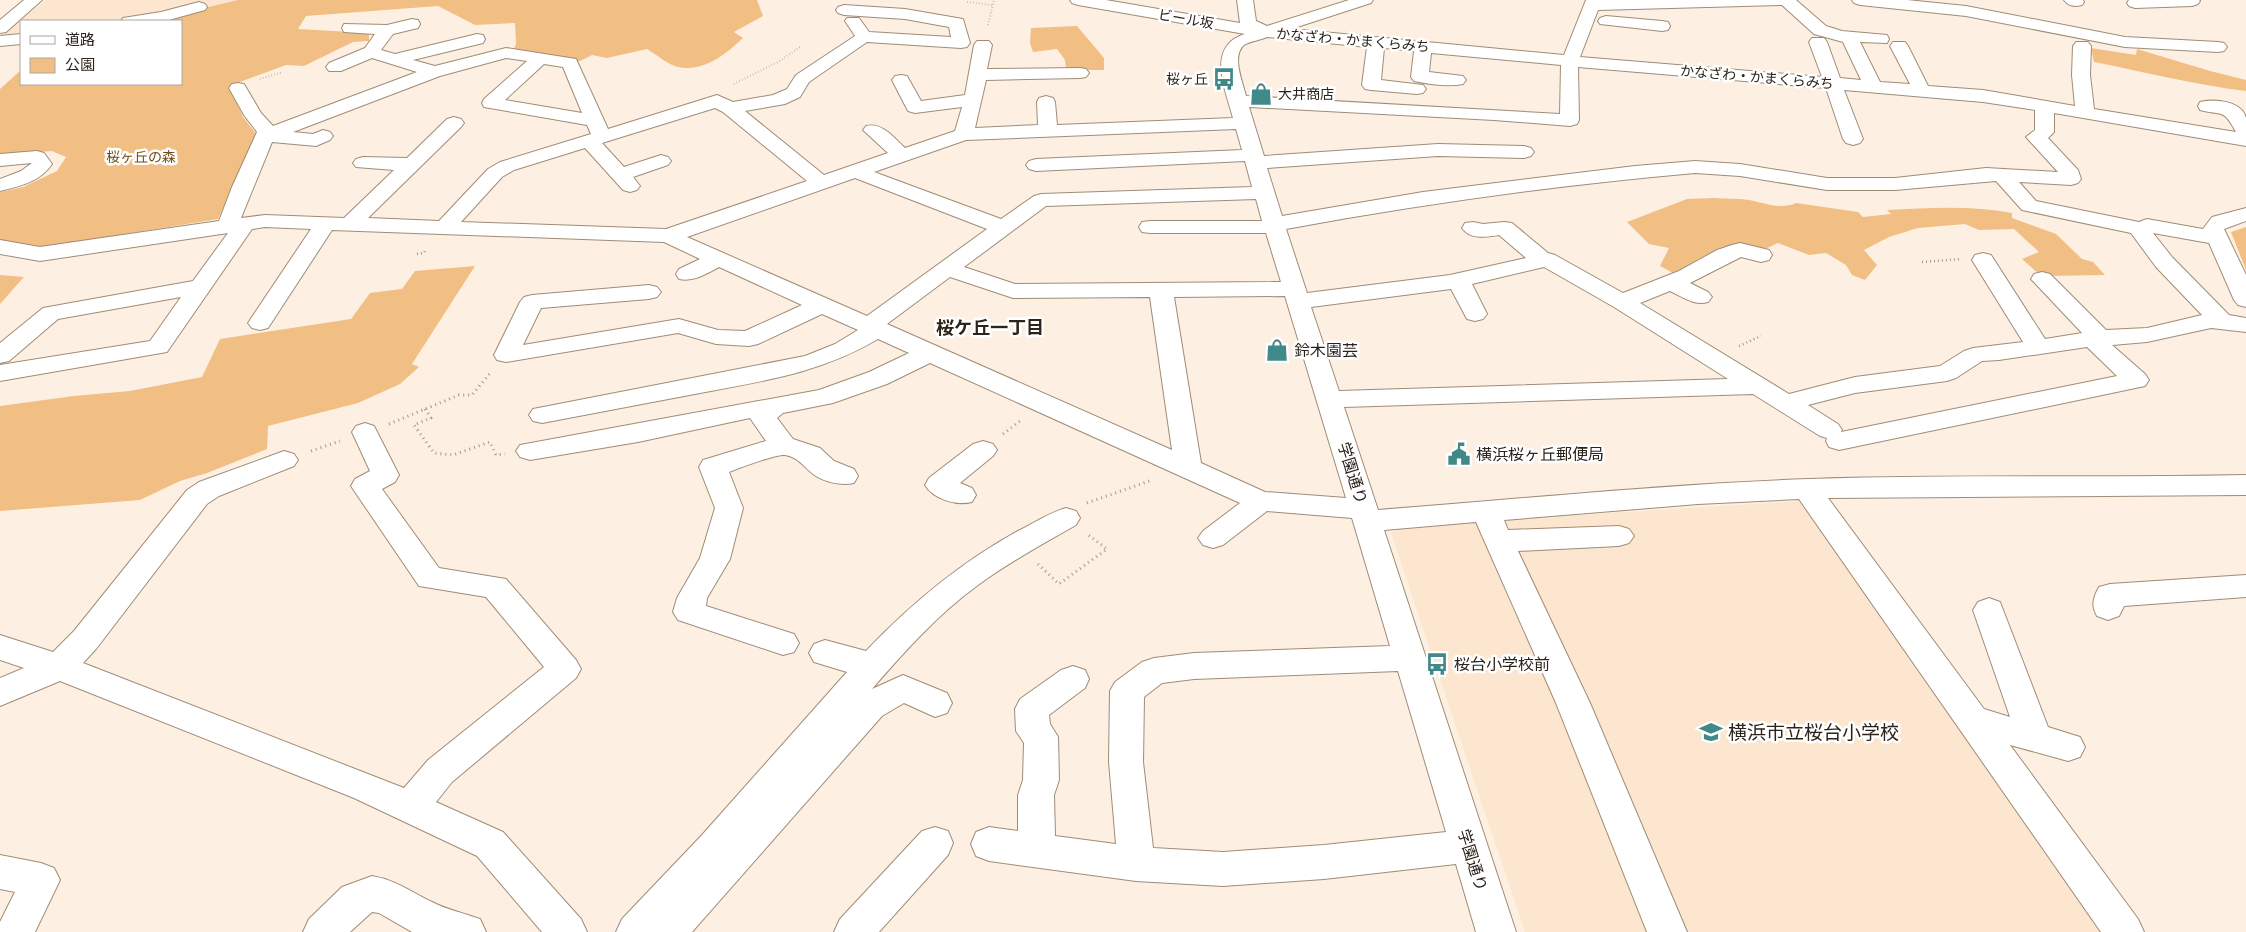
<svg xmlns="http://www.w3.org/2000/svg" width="2246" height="932" font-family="Karla,'Noto Sans JP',sans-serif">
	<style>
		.built { fill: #fce6cf }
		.green { fill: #f1be84 }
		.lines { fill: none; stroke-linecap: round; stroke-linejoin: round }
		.minor-casing { stroke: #9f8c76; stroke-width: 2 }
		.path-far2 { stroke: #a3988c; stroke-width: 2; stroke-dasharray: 0.5 2.5; stroke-linecap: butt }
		.path-far1 { stroke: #a3988c; stroke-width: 2.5; stroke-dasharray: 1 3; stroke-linecap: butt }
		.path { stroke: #a3988c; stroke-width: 3; stroke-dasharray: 1 4; stroke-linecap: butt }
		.minor { fill: #fff; fill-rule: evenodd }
		.labels { text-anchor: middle; stroke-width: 5; stroke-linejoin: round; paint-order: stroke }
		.far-street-label { font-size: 14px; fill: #2c241b; stroke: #fff }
		.far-poi-label { font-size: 14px; fill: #2c241b; stroke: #fff; text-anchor: end }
		.far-park-label { font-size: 14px; fill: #734c17; stroke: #fff }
		.poi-label { font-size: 16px; fill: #2c241b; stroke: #fff; text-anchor: start }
		.street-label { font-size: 16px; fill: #2c241b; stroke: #fff }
		.neighbourhood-label { font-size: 18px; font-weight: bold; fill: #2c241b; stroke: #fff }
		.near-poi-label { font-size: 19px; fill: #2c241b; stroke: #fff; text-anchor: start }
	</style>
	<rect width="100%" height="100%" fill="#fdf0e2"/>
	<path class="built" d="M46,0H238L150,21H21V43L0,44V37Z
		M1804,501L2102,932H1525L1391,533L1403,526L1475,522L1483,526L1503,525L1510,519Z"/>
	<path class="green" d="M238,0H757L763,16L734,32L743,38C725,55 704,72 678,67C668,65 656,54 647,49L607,58L592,55L578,62L513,51L516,44L515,23L475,25L438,6L306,16L298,29L369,33V41L353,42L304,66L286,65L229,86L243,117L257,135L218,219L44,247L0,240V192L23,187L57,171L66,157L52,151L0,155V89L21,70V84H181V21H150Z
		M1077,26L1104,58V70H1066L1065,60L1057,49L1033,52L1030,43L1031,28Z
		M2091,48L2136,55L2137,49L2210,71L2246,80V91C2195,85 2145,72 2094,62Z
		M1714,198C1725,199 1738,198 1749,200C1765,203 1781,210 1796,203L1858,212L1863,217L1891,214L1887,210C1929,208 1970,205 2012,213V218L2056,234L2082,259L2093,262L2105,275L2041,276L2022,259L2039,252L2014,229L1979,230L1965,224L1918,228L1889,237L1864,250L1877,265L1865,280L1852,275L1846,265L1826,253L1809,255L1778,243L1763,250L1734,246L1719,248L1673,273L1660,266L1669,248L1649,244L1627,222L1687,199Z
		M2246,227V270L2231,232Z
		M475,266L412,364L419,367L400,384L358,403L268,426L267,449L207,473L180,481L140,500L0,511V406L74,396L130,391L202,377L220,339L351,319L370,293L402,289L415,271Z
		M0,275L24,277L0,304Z"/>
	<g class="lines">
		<defs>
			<path id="minor" d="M24,0H42L6,32L0,33V20Z
				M1070,0H1106L1240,23L1237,0H1253L1256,21L1267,26L1349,0H1373L1371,3L1291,29L1564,55L1586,0H1796L1826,26L1842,31L1887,35L1889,39L1887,43L1860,42L1880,82L1910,84L1890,46L1893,42H1905L1908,46L1928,86L1983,90L2075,106L2072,75L2073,46L2076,42H2088L2091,46L2090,75L2094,109L2236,132C2223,108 2223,116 2200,110L2198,106L2200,102C2214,99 2242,100 2246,118C2246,126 2246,137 2246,146L2054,113V132L2048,138L2078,170L2081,179L2078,183L2071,185L2019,182L2036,201L2139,222L2147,219L2203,229L2212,217L2246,208V221L2224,229L2246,275V307L2238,305L2234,300L2209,243L2153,233L2172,257L2229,315L2246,318V332L2211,328L2147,342L2112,345L2145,374L2149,380L2145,386L1839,450L1829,447L1826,441L1827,438L1820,436L1753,394L1344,407L1378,510C1522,499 1665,484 1809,479C1955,474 2100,478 2246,475V495L1828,498L1984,709L2010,717L1973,610L1978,602L1989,598L2000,602L2048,727L2080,737L2085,747L2080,757L2068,761L2010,745L2138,919L2144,932H2101L1799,499L1698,504L1504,520L1508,530L1619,526L1629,529L1634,536L1629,543L1619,546L1518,551L1590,703L1687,932H1647L1556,703L1476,522L1384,530L1516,932H1476L1456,864L1324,879L1223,886L1136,881L989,861L976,856L971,844L976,832L989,827L1018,831V795L1023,780L1024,743L1016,731L1015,709L1020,699L1061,670L1073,666L1085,670L1089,679L1085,688L1049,715L1050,724L1058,737L1059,780L1054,795L1055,836L1116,844L1109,762L1110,691L1115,682L1142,662L1154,658L1194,653L1390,646L1352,518L1267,511L1223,545L1213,548L1203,545L1198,538L1203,531L1240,503L930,363L887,384L833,403L783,413L777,418L793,439L820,448L834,461L854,469L858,476L854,483C841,486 824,482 813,474C803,466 798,457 785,455C776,454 739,468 729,472L743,508L730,559L707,598L706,606L794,634L799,643L794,652L783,655L678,620L673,612L677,598L700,558L715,508L699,467L703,460L766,441L750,418L638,442L530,460L520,457L516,451L520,445L819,390L869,372L909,353L878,339C821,373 763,381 700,393C647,403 595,413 542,423L533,421L529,415L533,409L805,356L835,344L858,330L822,314L758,344L749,346L716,344L678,333L506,362L497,360L494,355L520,302L524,297L532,295L649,285L657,287L661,292L657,297L649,299L541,308L523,345L679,319L718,330L745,331L802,305L719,267C706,274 694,282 679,279L676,274L679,269L700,259L664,242L332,230L268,328L260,330L252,328L248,323L311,229L265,227L252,229L167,352L0,381V365L150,341L181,297L58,319L9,361L0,363V343L43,308L193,281L228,233L40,261L0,254V240L40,247L219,221L232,187L257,132L244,115L229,88L232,84L238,83L244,84L261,113L273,126L417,72L372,58L341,71H329L326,67L329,63L365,48L375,34L344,32L342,28L344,24L387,25L412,19L418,20L420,24L418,28L393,34L381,50L395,54L477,34L483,35L485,39L483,43L413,60L435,66L506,48L576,59L608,129L717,95L733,102L773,95L787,89L796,75L855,36L845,21L847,18H859L869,32L951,37L949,27L905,19L844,15L838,13L836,10L838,7L844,5L905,9L963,19L970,43L967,47L961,48L867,42L809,82L800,97L785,104L745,111L824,175L888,153L863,130L866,126C882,122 894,138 905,148L955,131L962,107L915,113L908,111L892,80L895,76L901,75L907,76L921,101L965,95L974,45L977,41H989L992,45L987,69L1080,68L1086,69L1089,73L1086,77L1080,78L986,80L975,128L1038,125L1037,102L1039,98L1046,96L1053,98L1055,102L1057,125L1233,118C1225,88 1206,46 1245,34L1078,5L1072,3ZM1782,5L1814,34L1843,42L1861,80L1840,78L1827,42L1824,38H1812L1809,42L1822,77L1580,57L1598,10ZM1267,37L1367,47L1362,85L1365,89L1371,90L1417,94L1423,93L1426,89L1423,85L1381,80L1384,48L1414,51L1411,77L1414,81C1428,84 1449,87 1463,84L1466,80L1463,76L1429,72L1431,53L1561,65L1560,114L1246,96C1243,83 1231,56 1244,45C1250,41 1261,40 1267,37ZM506,58L527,61L484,99L482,103L484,107L587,125L591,134L500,162L488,169L439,221L368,218L461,127L464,123L461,119L454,117L447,119L407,158L363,157L356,159L353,163L356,167L394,170L344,218L265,215L241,218L272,142L316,146L330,140L333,136L330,132L323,130L313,134L293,132L440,76ZM544,64L563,67L582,113L505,100ZM1578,67L1826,88L1843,139L1846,143L1853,145L1860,143L1863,139L1844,90L1983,102L2035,110V130L2026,137L2058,172L1986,168L1895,178H1827L1740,164L1695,161L1635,166L1423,192L1282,216L1267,168L1438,156L1524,158L1531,156L1534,152L1531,148L1524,146L1438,144L1264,156L1249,107L1494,120L1570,126L1577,124L1579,120ZM715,108L723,112L807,181L666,229L461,222L502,177L514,170L585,148L623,190L630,192L637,190L640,186L633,177L668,165L671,161L668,157L661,155L624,167L602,143ZM1236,129L1242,150L1036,159L1029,161L1026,165L1029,169L1036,171L1245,161L1252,187L1041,194L1034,196L1001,219L874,172L966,140ZM1695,173L1740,176L1827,190H1895L1996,181L2022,210L2131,233L2156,267L2202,315L2147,328L2106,330L2050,274L2042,272L2034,274L2031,279L2082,333L2045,339L1991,255L1983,253L1975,255L1972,260L2023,342L1973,348L1964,351L1940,366L1855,377L1789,394L1640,303L1670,291C1683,297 1694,306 1708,302L1712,297L1708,292L1690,283L1741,257L1761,262L1769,260L1772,255L1769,250L1740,243L1732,245L1717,250L1679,271L1623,293L1555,255L1548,253L1512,223L1504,222L1483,224L1473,222L1465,223L1462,228C1470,240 1487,237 1499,235L1526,258L1450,275L1307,293L1286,229C1422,204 1558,185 1695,173ZM855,178L987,229L867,316L687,237ZM1256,199L1262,221H1150L1142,222L1139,227L1142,232L1150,233H1266L1281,282L1015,284L964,267L1046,206ZM1544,267L1614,307L1728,379L1339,391L1311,307L1451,289L1467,319L1475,321L1483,319L1487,314L1472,284ZM950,277L1013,298L1150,297L1172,450L887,324ZM1285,296L1346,498L1265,492L1201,463L1174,297ZM2087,347L2117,376L1841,432L1842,430L1838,424L1808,405L1855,393L1947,381L1956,378L1982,361L1999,360ZM1398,671L1446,832L1324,845L1223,852L1153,848L1143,762L1144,697L1162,683L1194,679Z
				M1852,0H1907L1966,6L2125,37L2218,42L2224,43L2227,47L2224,51L2218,52L2125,47L1966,16L1860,5L1854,3Z
				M2064,0H2083L2084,2L2082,5C2075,7 2068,6 2064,0Z
				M2129,0H2199L2200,1L2198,4L2192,6L2135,8L2129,6L2127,3Z
				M199,2L205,4L207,7L205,10L165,21H121L123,18L161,12Z
				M1606,16L1662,21L1668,22L1670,26L1668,30L1662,31L1600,24L1598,21L1600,18Z
				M21,34V44L0,46V36Z
				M37,151L44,153L52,164C40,182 20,186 0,191V179L21,171L32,163L0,166V154Z
				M365,423L374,426L399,475L395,482L382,489L439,568L506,579L576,660L581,669L576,678L452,782L436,802L503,832L581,919L587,932H542L477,856L354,798L60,681L0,706V678L24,668L0,660V635L53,652L74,631L187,490L199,482L284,451L294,454L298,460L294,466L219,496L207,504L96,649L83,663L404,788L428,760L544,667L486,597L419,586L351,486L355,479L370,471L352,432L356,426Z
				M983,441L993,444L997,450L993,456L960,483L972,488L976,495L972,502C957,506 933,499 925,485L929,478L973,444Z
				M1066,508L1076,511L1080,518L1076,525C1043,544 1009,562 978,585C938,614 904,652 872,689L903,675L947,693L952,703L947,713L935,717L904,703L882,716L692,932H616L622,919L702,835L847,672L814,662L809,653L814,644L825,640L866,651C912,603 960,563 1018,531C1034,523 1049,513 1066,508Z
				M2246,575V597L2124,606L2119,616L2108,620L2097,616C2091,605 2093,598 2099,587L2110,584Z
				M935,827L948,831L953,843L948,855L879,932H834L840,919L922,831Z
				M0,855L41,863L54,868L60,880L35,932H0V922L15,892L0,889Z
				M372,876C396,880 411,892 432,902C447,910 464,913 480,919L486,932H412L379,913L372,912L350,932H303L309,919L342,887Z"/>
		</defs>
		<use href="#minor" class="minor-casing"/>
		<path class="path-far2" d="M967,2L992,5
			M988,25L994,0
			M260,79L283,72
			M734,84L778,62L800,47"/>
		<path class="path-far1" d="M417,254L424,253L426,249
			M1922,262L1961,259
			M1739,346L1761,336"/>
		<path class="path" d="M425,409L431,418L414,425L434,453L453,455L490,442L496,455L505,454
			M389,424L459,395H472L491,372
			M1003,434L1020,421
			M311,451L340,441
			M1087,503L1152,480
			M1038,564L1059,584L1107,549L1087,534"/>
		<use href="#minor" class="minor"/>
	</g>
	<defs>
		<symbol id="bus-bare" viewBox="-9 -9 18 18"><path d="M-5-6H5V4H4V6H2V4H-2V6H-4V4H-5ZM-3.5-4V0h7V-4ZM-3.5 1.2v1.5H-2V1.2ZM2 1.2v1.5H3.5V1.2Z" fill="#418988" stroke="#fff" stroke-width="2.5" paint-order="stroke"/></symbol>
		<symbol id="shop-bare" viewBox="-9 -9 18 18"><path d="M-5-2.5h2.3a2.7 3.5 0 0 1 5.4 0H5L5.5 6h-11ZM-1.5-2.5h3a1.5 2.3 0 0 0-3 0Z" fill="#418988" stroke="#fff" stroke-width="2.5" paint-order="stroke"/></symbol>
		<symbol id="civic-bare" viewBox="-9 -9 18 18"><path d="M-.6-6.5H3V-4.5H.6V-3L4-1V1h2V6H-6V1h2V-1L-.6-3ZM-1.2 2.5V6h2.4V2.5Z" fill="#418988" stroke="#fff" stroke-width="2.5" paint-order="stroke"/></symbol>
		<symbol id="school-bare" viewBox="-9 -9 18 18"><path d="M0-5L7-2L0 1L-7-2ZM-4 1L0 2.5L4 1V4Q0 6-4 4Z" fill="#418988" stroke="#fff" stroke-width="2.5" paint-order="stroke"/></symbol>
	</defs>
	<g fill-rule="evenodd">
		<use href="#bus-bare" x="1208" y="63" width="32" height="32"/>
		<use href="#shop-bare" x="1245" y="78" width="32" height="32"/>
		<use href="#shop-bare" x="1261" y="334" width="32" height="32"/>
		<use href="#civic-bare" x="1443" y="438" width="32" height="32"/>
		<use href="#bus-bare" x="1421" y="648" width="32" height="32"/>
		<use href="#school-bare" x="1695" y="716" width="32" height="32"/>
	</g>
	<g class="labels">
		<g class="far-street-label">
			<text transform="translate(1186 19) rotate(10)" y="5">ビール坂</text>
			<text transform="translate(1353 40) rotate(5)" y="5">かなざわ・かまくらみち</text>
			<text transform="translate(1757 77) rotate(5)" y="5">かなざわ・かまくらみち</text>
		</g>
		<g class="far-poi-label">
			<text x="1208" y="84">桜ヶ丘</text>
			<text x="1278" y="99" text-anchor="start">大井商店</text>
		</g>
		<g class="far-park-label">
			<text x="141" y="162">桜ヶ丘の森</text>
		</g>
		<g class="poi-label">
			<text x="1294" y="356">鈴木園芸</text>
			<text x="1476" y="460">横浜桜ヶ丘郵便局</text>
			<text x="1454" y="670">桜台小学校前</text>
		</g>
		<g class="street-label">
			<text transform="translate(1353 473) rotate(73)" y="6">学園通り</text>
			<text transform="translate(1473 860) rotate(73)" y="6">学園通り</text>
		</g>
		<g class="neighbourhood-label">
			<text x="990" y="334">桜ケ丘一丁目</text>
		</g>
		<g class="near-poi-label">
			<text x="1728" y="739">横浜市立桜台小学校</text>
		</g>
	</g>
	<rect x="20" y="20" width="162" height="65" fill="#ffffff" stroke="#aba7a4"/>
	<rect x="30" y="36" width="25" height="8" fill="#ffffff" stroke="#aba7a4"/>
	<text x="65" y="45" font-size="15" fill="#2c241b">道路</text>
	<rect x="30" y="58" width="25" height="15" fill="#f1be84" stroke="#aba7a4"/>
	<text x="65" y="70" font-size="15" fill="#2c241b">公園</text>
</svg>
